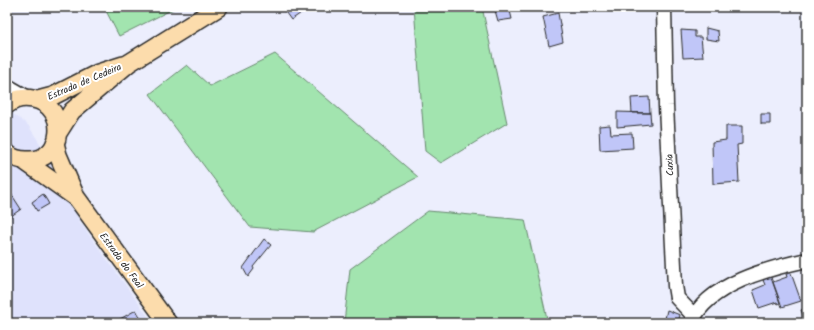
<svg xmlns="http://www.w3.org/2000/svg" width="814" height="330" font-family="Kalam,sans-serif">
	<style>
		.built { fill: #dfe2fc }
		.green { fill: #a2e4af; stroke: #66886d }
		.building { fill: #c0c6f8; stroke: #2b2b2b }
		.lines { fill: none; stroke-linecap: round; stroke-linejoin: round }
		.minor-casing { stroke: #2b2b2b; stroke-width: 17 }
		.major-casing { stroke: #2b2b2b; stroke-width: 20 }
		.minor { stroke: #fff; stroke-width: 14 }
		.major { stroke: #fcdcac; stroke-width: 17 }
		.labels { text-anchor: middle; stroke-width: 4; stroke-linejoin: round; paint-order: stroke }
		.street-label { font-size: 10px; fill: #2b2b2b; stroke: #fff }
	</style>
	<rect width="100%" height="100%" fill="#eceefd"/>
	<filter id="ink" filterUnits="userSpaceOnUse"><feTurbulence type="fractalNoise" baseFrequency=".025" numOctaves="2"/><feDisplacementMap in="SourceGraphic" scale="8" xChannelSelector="R" yChannelSelector="G"/><feConvolveMatrix kernelMatrix="1 2 1 2 8 2 1 2 1" color-interpolation-filters="sRGB"/></filter>
	<g filter="url(#ink)">
		<path class="built" d="M7,109L28,125L57,170L80,222L153,323H7Z"/>
		<path class="green" d="M104,7H177L119,36Z
			M414,7H482L507,123L441,163L425,151Z
			M275,54L418,177L313,232L250,227L150,94L187,65L210,86Z
			M428,211L525,220L548,323H344L350,269Z"/>
		<path class="building" d="M285,7H310L291,20L283,9Z
			M494,7H509L512,19L498,21Z
			M558,13L563,42L549,46L543,17Z
			M706,28L718,31L719,41L706,39Z
			M681,30L695,31V37H701L703,57L683,58Z
			M649,97L650,113H632L631,98Z
			M617,112L650,113L651,124L617,127Z
			M761,114H770V124H761Z
			M610,125L611,134L632,133L633,148L600,150L599,126Z
			M726,126H742V144L737,145L739,182L713,184L712,142L726,140Z
			M10,192L21,209L7,219V195Z
			M43,194L49,204L37,211L32,202Z
			M264,239L271,245L253,267L254,269L248,277L243,268Z
			M769,272L780,303L778,304L777,302L759,308L753,290L765,285L761,275Z
			M791,273L801,301L782,307L773,282L787,277L786,274Z
			M807,307V323H806L801,310Z
			M136,310L144,323H113Z
			M667,310L680,315L678,323H664Z"/>
		<g class="lines">
			<defs>
				<path id="minor" d="M664,7L666,106L675,286L677,298L694,316
					M7,86L28,98
					M691,323C707,284 770,268 807,260"/>
				<path id="major" d="M38,100L53,96L98,73L123,65
					M7,105C14,99 24,97 33,99C70,106 64,163 27,160C20,160 12,158 7,153
					M58,133L72,111L129,63L219,7
					M55,143L58,155L76,197L168,323
					M23,160L75,197"/>
			</defs>
			<use href="#minor" class="minor-casing"/>
			<use href="#major" class="major-casing"/>
			<use href="#minor" class="minor"/>
			<use href="#major" class="major"/>
		</g>
	</g>
	<g class="labels">
		<g class="street-label">
			<text transform="translate(84 81) rotate(-23)" y="4">Estrada de Cedeira</text>
			<text transform="translate(669 165) rotate(-93)" y="4">Cuxia</text>
			<text transform="translate(122 260) rotate(54)" y="4">Estrada do Feal</text>
		</g>
	</g>
	<rect width="814" height="330" fill="none" stroke="#fff" stroke-width="24"/>
	<rect x="12" y="12" width="790" height="306" fill="none" stroke="#2b2b2b" stroke-width="1.5" filter="url(#ink)"/>
</svg>
